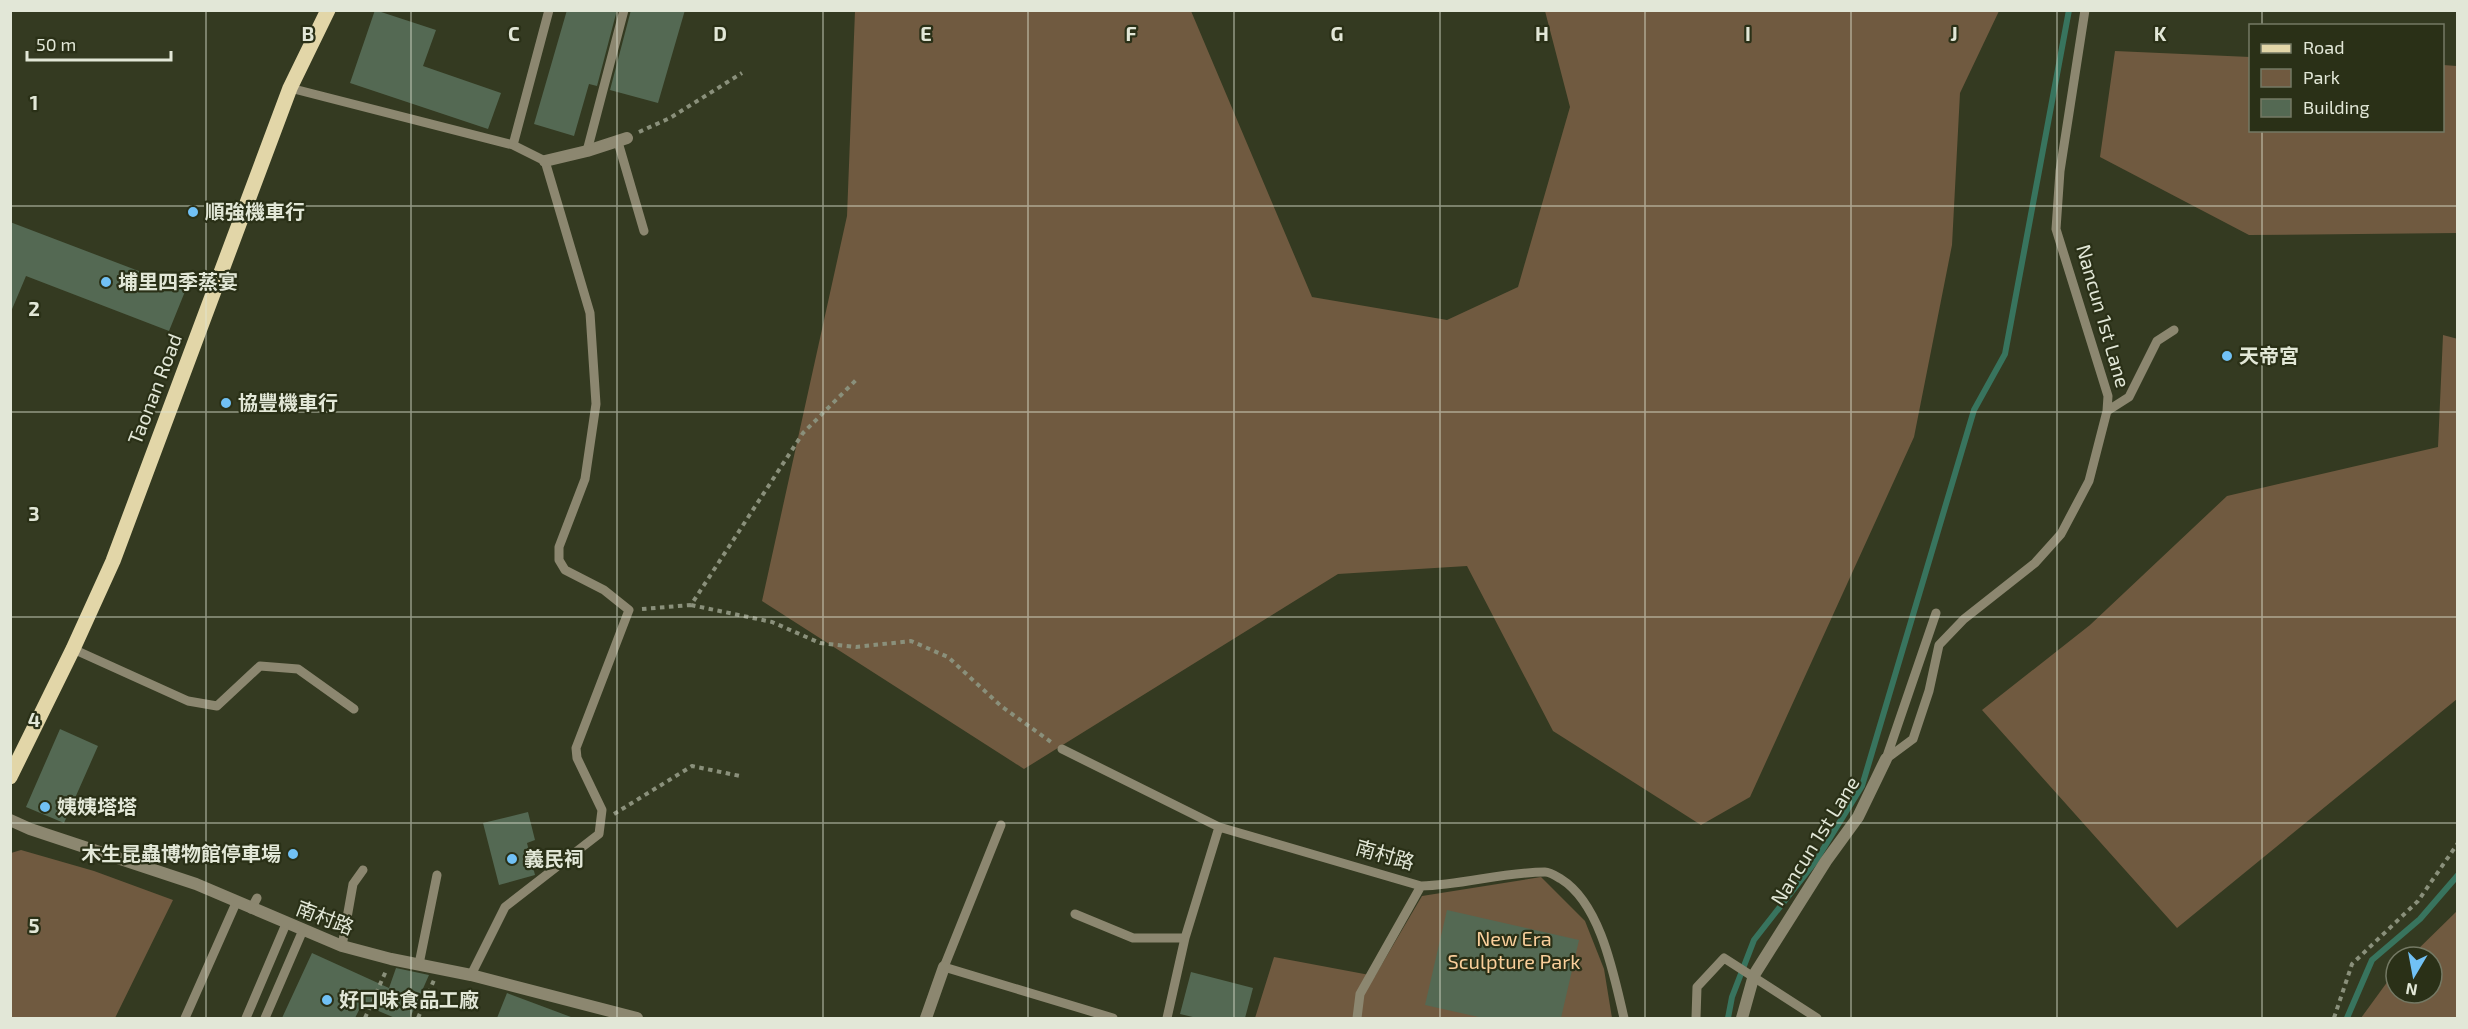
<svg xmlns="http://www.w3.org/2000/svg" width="2468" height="1029" font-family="'Exo 2','Noto Sans TC',sans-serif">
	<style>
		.green { fill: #705a40 }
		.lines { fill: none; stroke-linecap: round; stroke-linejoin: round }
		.stream { stroke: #38745e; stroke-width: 6 }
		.building { fill: #546953 }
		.path { stroke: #8a907b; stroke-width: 4; stroke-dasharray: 4.5 4.5; stroke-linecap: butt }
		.service { stroke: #8c8770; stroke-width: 9 }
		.minor { stroke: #8c8770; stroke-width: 12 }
		.primary { stroke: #e2d6a8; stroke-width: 15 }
		.grid { fill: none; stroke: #e2e7d7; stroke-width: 1.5; stroke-opacity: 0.55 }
		.poi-dot { fill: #71c1f5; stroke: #2a3017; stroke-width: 2 }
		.labels { text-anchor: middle; stroke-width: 4.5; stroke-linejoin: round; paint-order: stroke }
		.poi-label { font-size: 20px; font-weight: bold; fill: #e2e7d7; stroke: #2a3017; text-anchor: start }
		.street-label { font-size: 20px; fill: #e2e7d7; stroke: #2a3017 }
		.park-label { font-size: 20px; fill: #facf9b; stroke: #2a3017 }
		.grid-label { font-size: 20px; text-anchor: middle; font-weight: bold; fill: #e2e7d7; stroke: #2a3017; stroke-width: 4.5; stroke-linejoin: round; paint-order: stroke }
	</style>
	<rect width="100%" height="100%" fill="#343a21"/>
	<path class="green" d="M855,11H1191L1312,297L1447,320L1518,287L1570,107L1545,11H1999L1960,93L1952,245L1914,437L1750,797L1701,825L1553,731L1467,566L1338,574L1024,769L762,601L847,216Z
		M2115,51L2250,57V130H2442L2443,65L2457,66V233L2249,235L2100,157Z
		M2443,335L2458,339L2457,699L2177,928L1982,710L2090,625L2227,496L2438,447Z
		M21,850L94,871L173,900L115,1018H11V853Z
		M1541,877L1585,921L1604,969L1612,1018H1255L1274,957L1375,976L1422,896Z
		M2457,911V1018H2361L2396,970V993H2432V957H2410Z"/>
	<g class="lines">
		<path class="stream" d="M1728,1018L1732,997L1754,940L1815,862L1862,786L1974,410L2005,354L2069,10
			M2347,1018L2372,960L2420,919L2458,875"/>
	</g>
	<path class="building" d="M375,10L436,30L423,66L501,93L488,129L350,83Z
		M567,10H617L597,86L589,84L574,136L534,124Z
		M631,10H685L658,103L610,90Z
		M10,222L186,289L169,331L26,276L10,314Z
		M60,729L98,746L64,823L26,807Z
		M528,812L535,840L527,843L535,875L499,885L483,823Z
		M1447,910L1579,940L1561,1018H1483L1425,1005Z
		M312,953L389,988L396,968L429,975L410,1018H395L362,1004L355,1018H282Z
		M1191,972L1253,988L1245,1018H1197L1180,1014Z
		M507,993L571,1017L570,1018H497Z"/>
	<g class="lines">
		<path class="path" d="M639,132L670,118L742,73
			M691,605L772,622L820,643L856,647L911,641L948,657L1001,706L1051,742
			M642,609L691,605L803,433L858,378
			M614,814L692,766L740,776
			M365,1018L386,971
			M418,1018L434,980
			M2334,1018L2352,964L2418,901L2458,843"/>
		<path class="service" d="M290,88L513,145L545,161L590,313L596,404L585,479L559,547V560L565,570L604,590L629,610L576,748L577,758L602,810L599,834L505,907L471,975
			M618,142L644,231
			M513,145L549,10
			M587,151L624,10
			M2107,411L2129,397L2157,341L2174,330
			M73,649L188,701L217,706L260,666L298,669L354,709
			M1062,749L1219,827L1421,886C1463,885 1503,872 1545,872C1550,872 1556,876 1561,879C1601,904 1614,976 1624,1018
			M1886,759L1913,739L1929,691L1939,645L1964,619L2035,563L2061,534L2089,481L2107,411L2108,396L2056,229L2060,171L2085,10
			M1886,759L1936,613
			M1001,825L944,967L1113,1018
			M251,909L257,898
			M1075,914L1133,938H1185
			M342,946L353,884L363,870
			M419,964L437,875
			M185,1018L236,903
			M246,1018L286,924
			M265,1018L303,930
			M1167,1018L1185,938L1219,827
			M1357,1018L1360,994L1421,886
			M1696,1018L1697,987L1724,958L1817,1018"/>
		<path class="minor" d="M545,161L587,151L627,138
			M10,820L30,829L196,884L342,946L391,959L471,975L637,1018
			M926,1018L944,967
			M1742,1018L1754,975L1826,861L1858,817L1886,759"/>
		<path class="primary" d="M10,777L73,649L113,561L290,88L328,10"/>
	</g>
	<path class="grid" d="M206,10V1018M411,10V1018M617,10V1018M823,10V1018M1028,10V1018M1234,10V1018M1440,10V1018M1645,10V1018M1851,10V1018M2057,10V1018M2262,10V26M2262,130V1018M10,206H2458M10,412H2458M10,617H2458M10,823H2458"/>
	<g class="poi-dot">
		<circle cx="193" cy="212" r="6"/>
		<circle cx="106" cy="282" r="6"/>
		<circle cx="2227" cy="356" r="6"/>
		<circle cx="226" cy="403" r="6"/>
		<circle cx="45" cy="807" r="6"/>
		<circle cx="293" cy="854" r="6"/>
		<circle cx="512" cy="859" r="6"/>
		<circle cx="327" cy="1000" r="6"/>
	</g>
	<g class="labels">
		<g class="poi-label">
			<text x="205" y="219">順強機車行</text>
			<text x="118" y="289">埔里四季蒸宴</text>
			<text x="2239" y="363">天帝宮</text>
			<text x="238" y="410">協豐機車行</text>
			<text x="57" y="814">姨姨塔塔</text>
			<text x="281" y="861" text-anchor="end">木生昆蟲博物館停車場</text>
			<text x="524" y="866">義民祠</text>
			<text x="339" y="1007">好口味食品工廠</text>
		</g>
		<g class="street-label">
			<text transform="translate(2103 316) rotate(74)" y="7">Nancun 1st Lane</text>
			<text transform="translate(155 389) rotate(-69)" y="7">Taonan Road</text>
			<text transform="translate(1815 841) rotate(-58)" y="7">Nancun 1st Lane</text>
			<text transform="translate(1385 855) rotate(16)" y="7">南村路</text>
			<text transform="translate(325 918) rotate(21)" y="7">南村路</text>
		</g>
		<g class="park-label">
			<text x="1514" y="946">New Era<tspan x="1514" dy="23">Sculpture Park</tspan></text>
		</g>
	</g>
	<g class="grid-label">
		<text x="308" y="41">B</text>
		<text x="514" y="41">C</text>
		<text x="720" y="41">D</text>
		<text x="926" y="41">E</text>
		<text x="1131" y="41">F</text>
		<text x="1337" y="41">G</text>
		<text x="1542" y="41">H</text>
		<text x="1748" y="41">I</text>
		<text x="1954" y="41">J</text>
		<text x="2160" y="41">K</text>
		<text x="34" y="110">1</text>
		<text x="34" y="316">2</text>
		<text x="34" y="521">3</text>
		<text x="34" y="727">4</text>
		<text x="34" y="933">5</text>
	</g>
	<rect width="2468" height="1029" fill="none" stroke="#e2e7d7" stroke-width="24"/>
	<rect x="2249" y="24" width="195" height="108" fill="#2a3017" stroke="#747964" stroke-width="1.5"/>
	<rect x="2261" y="44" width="30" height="9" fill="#e2d6a8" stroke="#747964" stroke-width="1.5"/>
	<text x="2303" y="54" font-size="18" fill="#e2e7d7">Road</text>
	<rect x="2261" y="69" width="30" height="18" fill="#705a40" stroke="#747964" stroke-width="1.5"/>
	<text x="2303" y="84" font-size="18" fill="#e2e7d7">Park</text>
	<rect x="2261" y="99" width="30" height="18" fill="#546953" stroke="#747964" stroke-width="1.5"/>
	<text x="2303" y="114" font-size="18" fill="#e2e7d7">Building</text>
	<g transform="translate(2414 975) rotate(190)"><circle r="28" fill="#2a3017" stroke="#747964" stroke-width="1.5"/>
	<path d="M0-4.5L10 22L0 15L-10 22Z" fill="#71c1f5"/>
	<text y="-9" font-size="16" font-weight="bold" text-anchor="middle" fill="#e2e7d7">N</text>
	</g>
	<path d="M27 51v9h144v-9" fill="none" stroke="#e2e7d7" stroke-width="3"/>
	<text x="36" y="51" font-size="18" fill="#e2e7d7" stroke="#2a3017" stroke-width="4.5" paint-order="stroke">50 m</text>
</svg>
